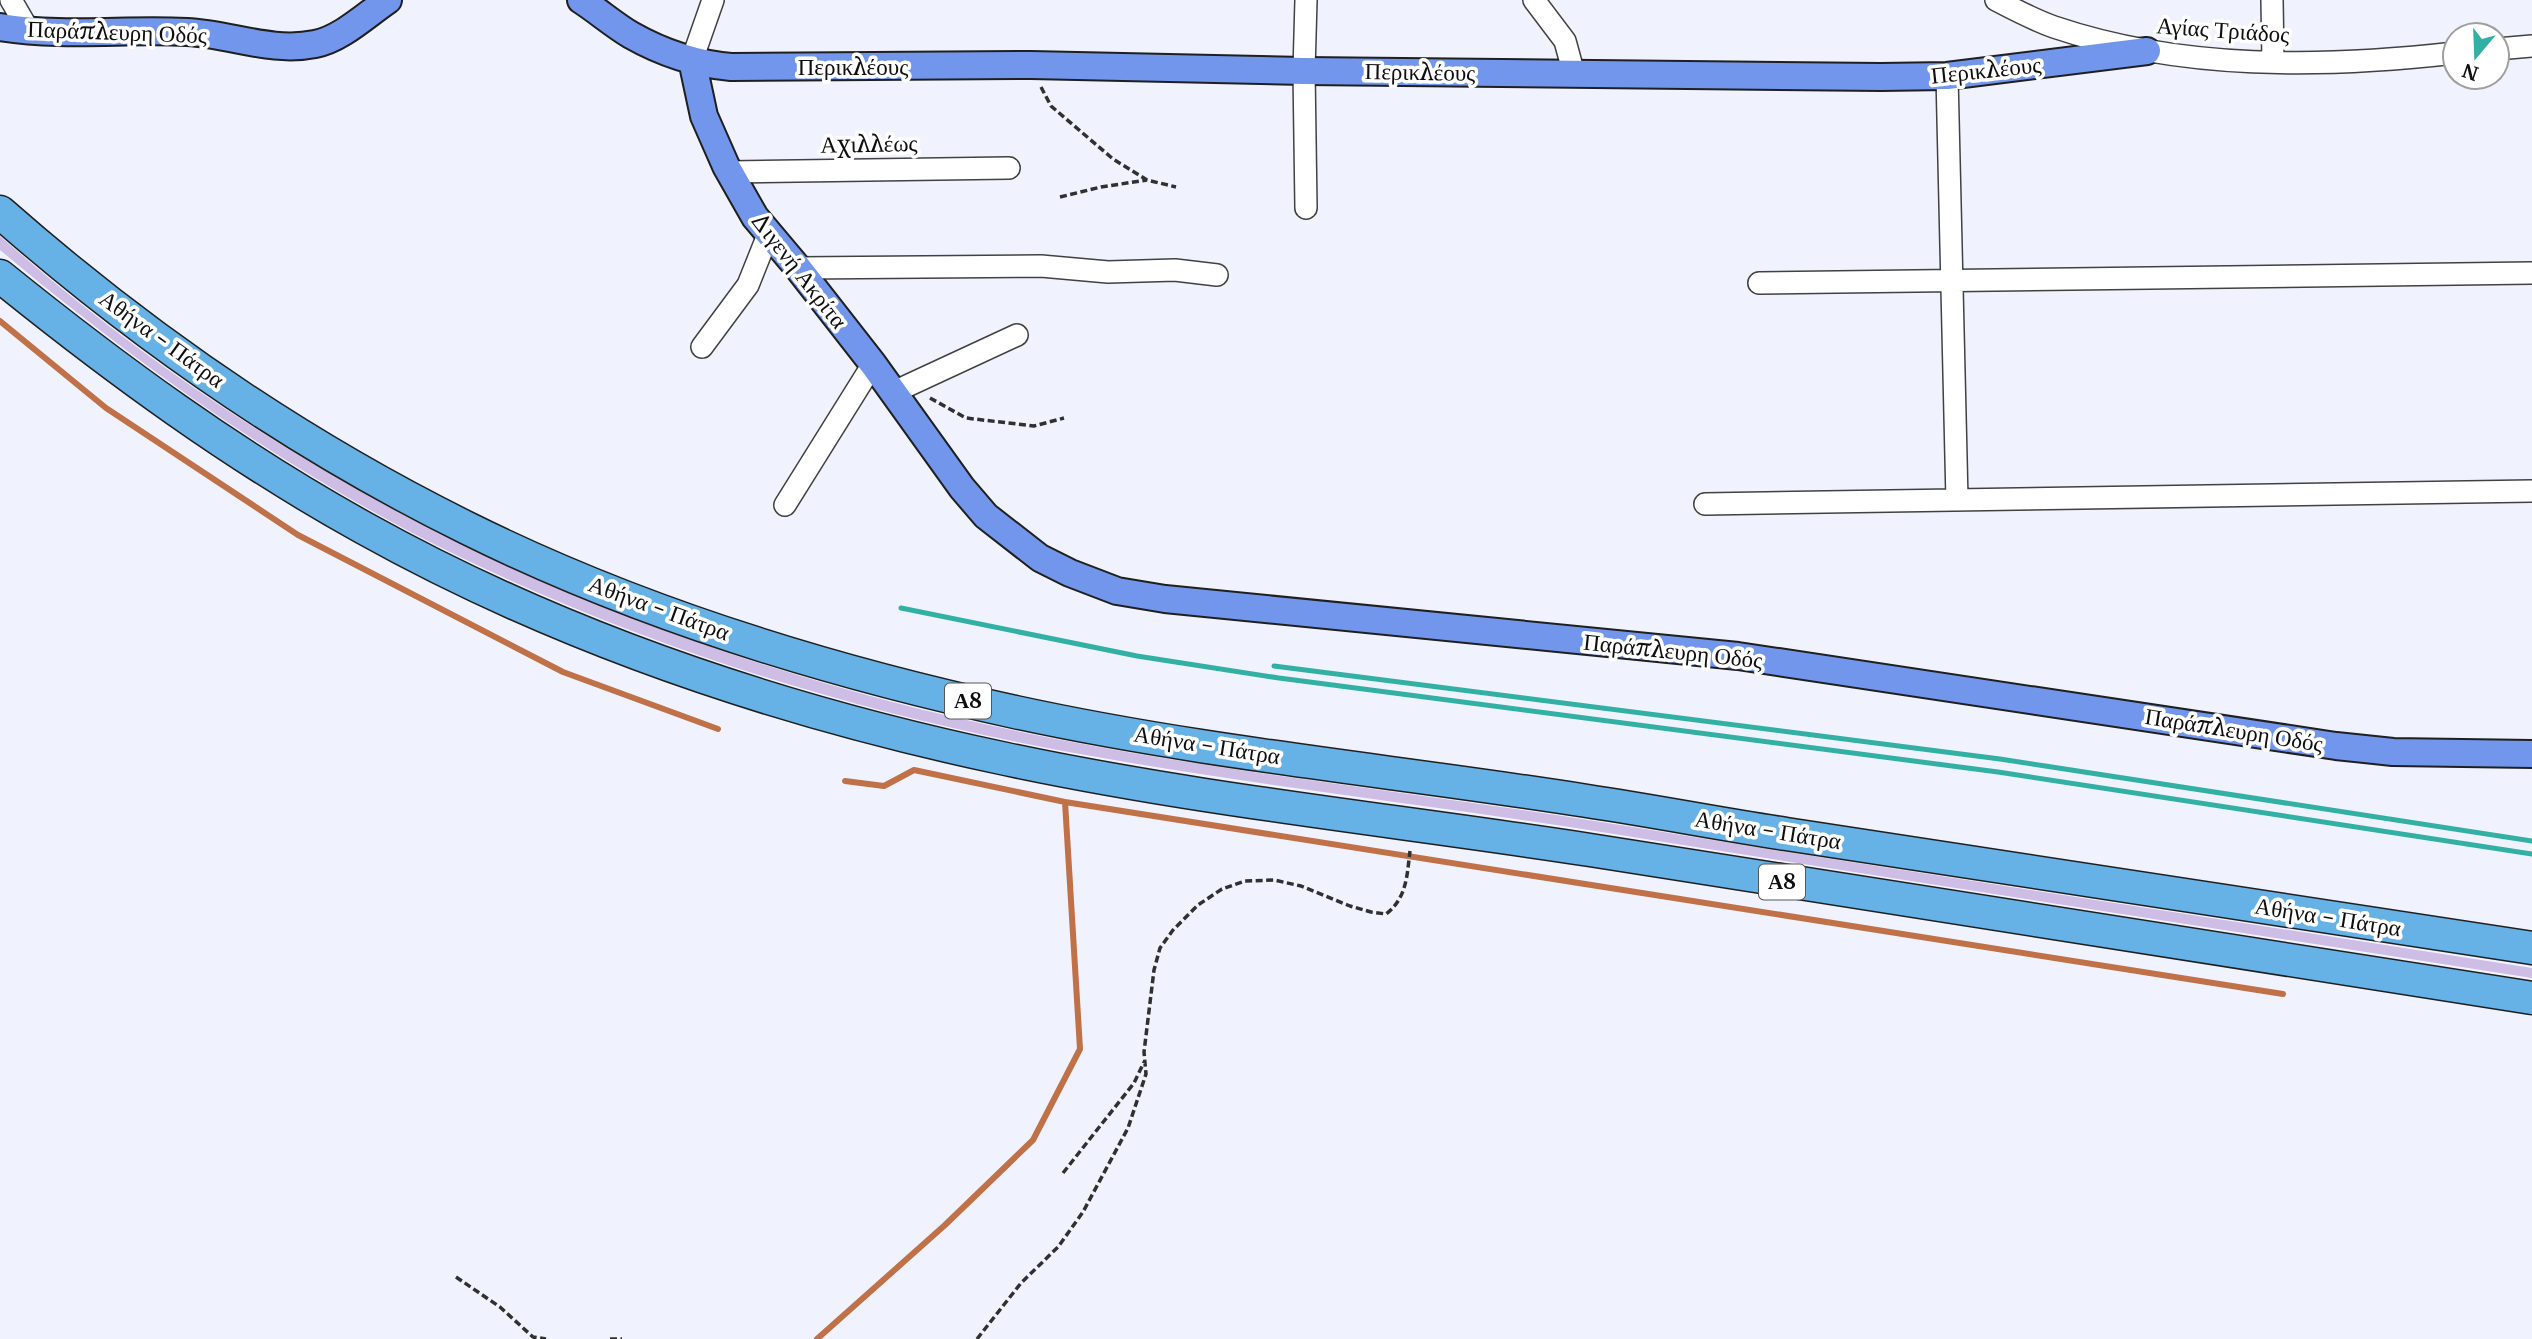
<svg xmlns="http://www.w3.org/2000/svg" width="2532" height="1339" font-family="Merriweather,serif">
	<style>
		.green { fill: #cebde5 }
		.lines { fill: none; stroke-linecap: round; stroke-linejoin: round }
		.stream { stroke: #c07148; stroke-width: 6 }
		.minor-casing { stroke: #414141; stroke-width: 24 }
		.major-casing { stroke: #1f1f1f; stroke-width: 30 }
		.highway-casing { stroke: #1f1f1f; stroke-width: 35 }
		.path { stroke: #303030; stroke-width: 3.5; stroke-dasharray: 7 3.5; stroke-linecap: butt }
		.minor { stroke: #fff; stroke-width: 21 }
		.major { stroke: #7296eb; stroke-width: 26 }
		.highway { stroke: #66b2e6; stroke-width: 32 }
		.rail { stroke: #33b0a4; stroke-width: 5 }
		.labels { text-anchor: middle; stroke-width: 7; stroke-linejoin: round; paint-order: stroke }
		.shield { fill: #fff; stroke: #565656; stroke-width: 2 }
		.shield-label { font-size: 21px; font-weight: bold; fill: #0e0e0e }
		.street-label { font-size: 23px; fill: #0e0e0e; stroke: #fff }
	</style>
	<rect width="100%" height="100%" fill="#f0f3fd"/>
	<path class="green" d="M0,236C301,503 664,663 1056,739C1232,773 1411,792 1588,820C1655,830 1721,842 1787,852C2036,891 2284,929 2532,968V978C2218,929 1903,880 1589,830C1398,800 1206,780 1017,742C826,703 633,641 458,556C292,475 141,368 0,250Z"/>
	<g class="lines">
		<path class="stream" d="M0,321L106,408L298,535L563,672L718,729
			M845,781L884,786L914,770L1065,802L2283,994
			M817,1339L945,1225L1033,1140L1080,1049L1065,802"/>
		<defs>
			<path id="minor" d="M11,0L29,31
				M1534,0L1565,41L1574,74
				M1996,0C2015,10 2034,20 2054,27C2181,70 2323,68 2455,53
				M2272,0L2273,61
				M2497,49L2532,46
				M692,60L713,0
				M1947,76L1957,500
				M730,172L1009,168
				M1306,208L1304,71L1306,0
				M798,268L1041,266L1108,272L1175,270L1217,275
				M1759,283L2532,273
				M702,347L748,285L768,235
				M894,392L1017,335
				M1705,504L2532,491
				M785,505L873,364"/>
			<path id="major" d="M581,0C598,11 614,25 631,35C661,52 697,64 731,67L1031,65L1304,71L1881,77L1947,76L2147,51
				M0,27C62,37 125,29 187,32C231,34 271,53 315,44C341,39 366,15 388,0
				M692,60L704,116L726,166L755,217L798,268L873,364L962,488L986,516L1040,558L1070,573L1117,591L1165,599L1738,656L2336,746L2393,752L2532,754"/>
			<path id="highway" d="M0,212C141,336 299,445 467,528C640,614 827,671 1015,712C1203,753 1397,771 1587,801C1654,811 1720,824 1786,834C2035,872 2284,910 2532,948
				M0,276C115,369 234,456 364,528C563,639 783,712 1006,759C1199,800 1395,820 1590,850C1904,900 2218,949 2532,998"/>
		</defs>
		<use href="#minor" class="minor-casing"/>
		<use href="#major" class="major-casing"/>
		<use href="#highway" class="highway-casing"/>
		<path class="path" d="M1041,87L1051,106L1113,159L1147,180L1176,187
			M1060,197L1101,187L1147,180
			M930,398L966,418L1034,426L1064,418
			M1063,1173L1134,1083L1144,1062
			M456,1277L500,1307L533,1337L546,1339
			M610,1339H622
			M977,1339L1021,1283L1058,1247L1083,1212L1128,1128L1146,1074L1144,1052L1154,970L1160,948L1173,930L1198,905L1222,889L1245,881L1274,880L1301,886L1350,906L1371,912L1386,914C1407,898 1407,875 1410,851"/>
		<use href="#minor" class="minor"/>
		<use href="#major" class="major"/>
		<use href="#highway" class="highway"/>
		<path class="rail" d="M901,608L1137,656L1279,678L1998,772L2532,854
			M1274,666L2000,759L2532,841"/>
	</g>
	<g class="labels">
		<g class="shield">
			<rect x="945" y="683.5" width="46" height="35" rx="5"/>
			<rect x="1759" y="864.5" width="46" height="35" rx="5"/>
		</g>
		<g class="shield-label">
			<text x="968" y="708">Α8</text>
			<text x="1782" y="889">Α8</text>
		</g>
		<g class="street-label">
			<text transform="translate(2223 30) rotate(4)" y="8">Αγίας Τριάδος</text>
			<text transform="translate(117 32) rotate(2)" y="8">Παράπλευρη Οδός</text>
			<text x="853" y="75">Περικλέους</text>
			<text transform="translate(1986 70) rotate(-6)" y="8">Περικλέους</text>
			<text transform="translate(1420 72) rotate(1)" y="8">Περικλέους</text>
			<text transform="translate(869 144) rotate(-1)" y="8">Αχιλλέως</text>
			<text transform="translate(799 270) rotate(52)" y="8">Διγενή Ακρίτα</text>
			<text transform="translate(162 339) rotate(36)" y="8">Αθήνα - Πάτρα</text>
			<text transform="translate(659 608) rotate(20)" y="8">Αθήνα - Πάτρα</text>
			<text transform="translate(1673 651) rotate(6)" y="8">Παράπλευρη Οδός</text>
			<text transform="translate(2234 730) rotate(9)" y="8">Παράπλευρη Οδός</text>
			<text transform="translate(1207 745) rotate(9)" y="8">Αθήνα - Πάτρα</text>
			<text transform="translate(1768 830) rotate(9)" y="8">Αθήνα - Πάτρα</text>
			<text transform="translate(2328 917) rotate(9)" y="8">Αθήνα - Πάτρα</text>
		</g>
	</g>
	<g transform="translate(2476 56) rotate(199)"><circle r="33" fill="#ffffff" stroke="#9f9f9f" stroke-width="2"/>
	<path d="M0-5L12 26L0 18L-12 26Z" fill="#33b0a4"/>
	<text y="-10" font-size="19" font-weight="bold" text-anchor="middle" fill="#0e0e0e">N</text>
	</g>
</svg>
